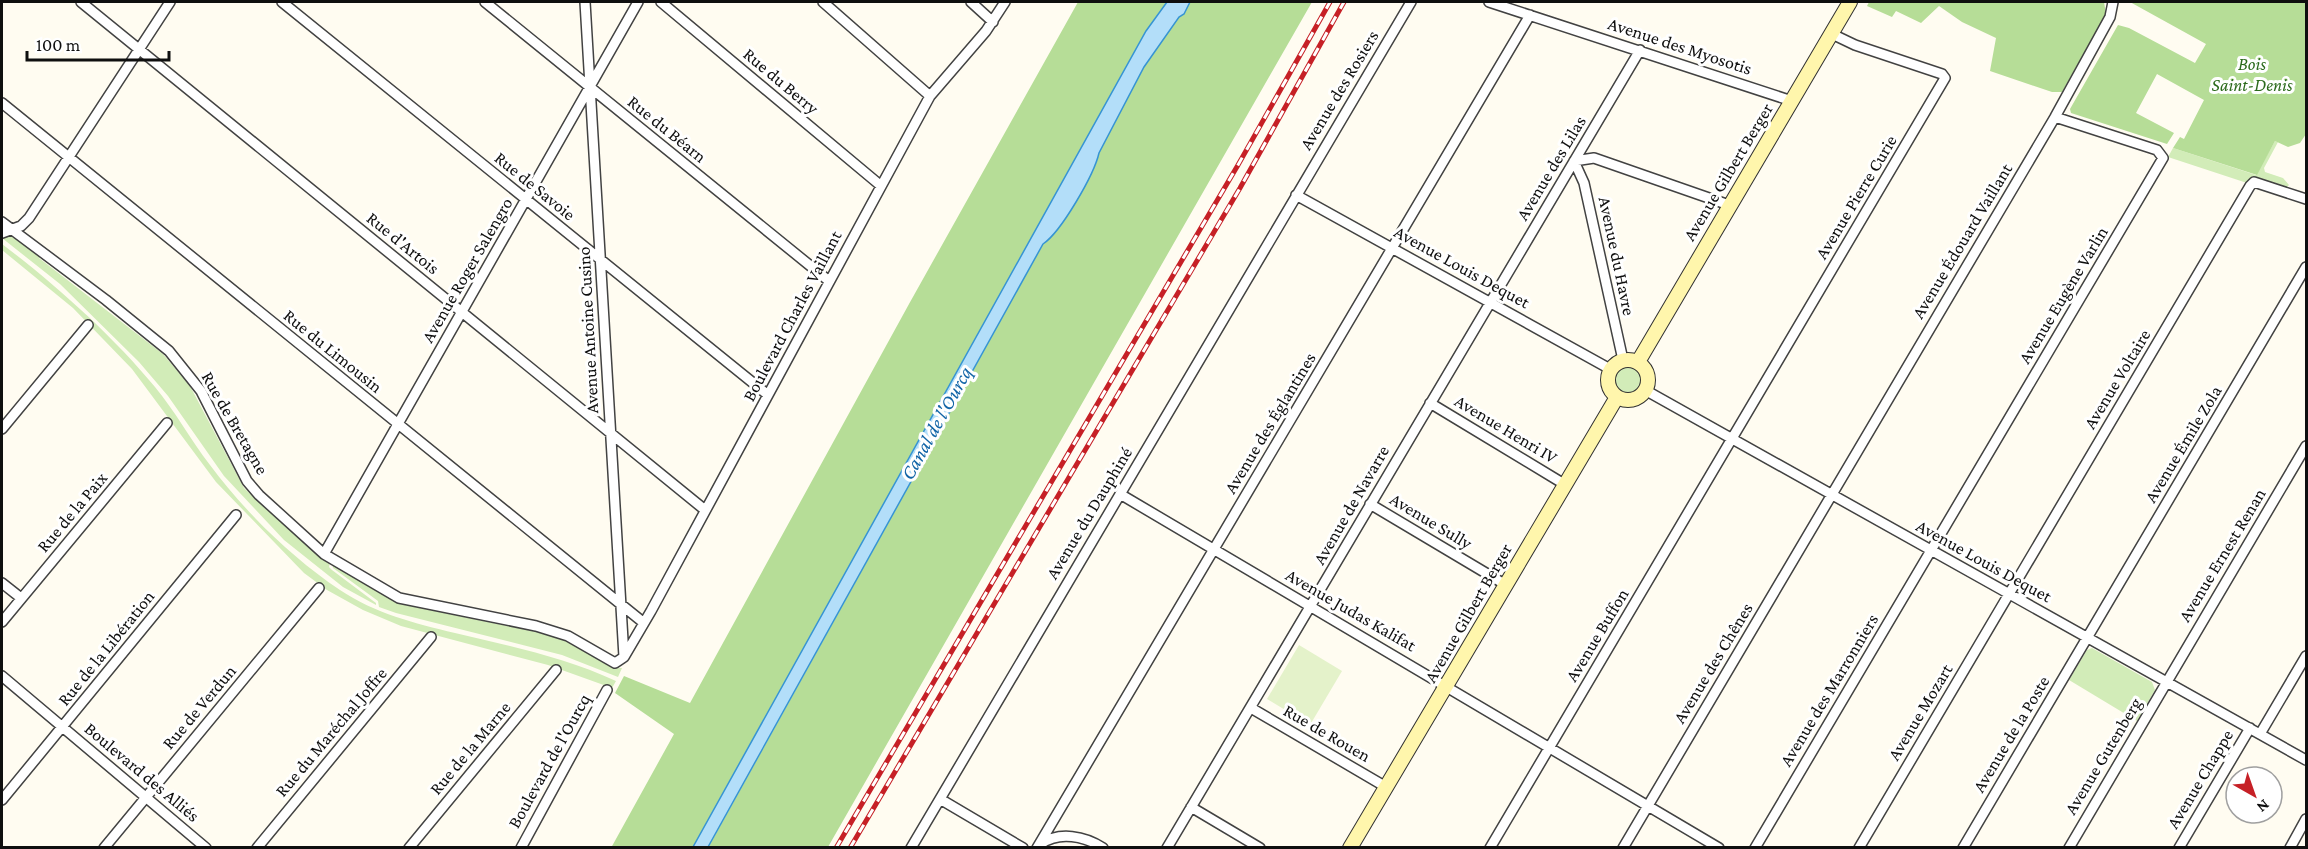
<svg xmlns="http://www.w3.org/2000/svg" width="2308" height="849" font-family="'Crimson Pro',serif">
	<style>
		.green { fill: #d2ecb8 }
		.forest { fill: #b6dd97 }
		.pitch { fill: #e4f2ca }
		.water { fill: #b3def9; stroke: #3694d3; stroke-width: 1.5 }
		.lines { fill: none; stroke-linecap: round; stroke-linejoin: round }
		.street-casing { stroke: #424242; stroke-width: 12 }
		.secondary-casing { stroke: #313131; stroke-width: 16 }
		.street { stroke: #fff; stroke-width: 9 }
		.secondary { stroke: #fff6ac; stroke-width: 14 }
		.rail-casing { stroke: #c62026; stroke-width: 5 }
		.rail { stroke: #fff; stroke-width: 3; stroke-dasharray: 9; stroke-linecap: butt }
		.labels { text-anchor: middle; stroke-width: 6; stroke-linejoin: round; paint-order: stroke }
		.street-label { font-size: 18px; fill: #0f0f0f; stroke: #fff }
		.park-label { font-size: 18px; font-style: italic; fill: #2b6a1b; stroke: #fff }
		.water-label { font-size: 20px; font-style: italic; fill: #1265a7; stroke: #fff }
	</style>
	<rect width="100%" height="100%" fill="#fffcf1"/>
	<path class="green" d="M2275,141L2278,142L2264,168L2265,172L2283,178L2289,185L2286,188L2255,179L2250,180L2247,183L2168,157L2173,148L2256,175Z
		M8,236L18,239L41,256L39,258L163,354L190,386L244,488L265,508L267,505L330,562L329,567L332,570L376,603V605L343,587L284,540L224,476L168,396L139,362L60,284L2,238Z
		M2,244C55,284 113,336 155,387C175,411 190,439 210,465C245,512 291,557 340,590C376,614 414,623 455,633C510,646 564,657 616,681L612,688L548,665L401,626L363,610L327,590L304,573L216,482L132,369L73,308L2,250Z
		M1612 380a16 16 0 1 1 32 0a16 16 0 1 1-32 0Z
		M332,563L400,604L552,635L566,640L617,668H622L618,677L562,655L396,613L379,607L378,601L333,568Z
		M2092,648L2152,682L2155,690L2137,721L2069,680L2087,650Z"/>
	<path class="forest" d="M1078,2H1167L1146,31L693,847L611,848L674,734L615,693L624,676L690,703L909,304Z
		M1190,2H1312L828,847L708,848L1043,244L1048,240L1096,164L1099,153L1144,67L1179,17L1184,14Z
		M1869,2H2104L2106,14L2062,92H2052L1990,71L1996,38L1962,22L1939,6L1921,23L1896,11L1892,17L1867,6Z
		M2130,2H2306V134L2300,143L2288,147L2275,141L2257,175L2173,148L2180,137L2184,139L2204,100L2157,74L2136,113L2174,133L2167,144L2071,113L2070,109L2118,25L2129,28L2195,63L2206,44Z"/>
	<path class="pitch" d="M1299,645L1342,671L1310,725L1267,699Z"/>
	<path class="water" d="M1167,2H1190L1184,14L1179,17L1144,67L1099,153C1094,175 1061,232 1043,244L708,847H693L1146,31Z"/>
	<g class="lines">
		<defs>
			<path id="street" d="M81,2L705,510
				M282,2L768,395
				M485,2L829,281
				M585,2L624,657
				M661,2L880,185
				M823,2L930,96
				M971,2L993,22
				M1489,2L1792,101
				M2,103L644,623
				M1296,195L1610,369
				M2,222L106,300L169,351L201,391L247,481L259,495L324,554L399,598L536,626L568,636L615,663L624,657L651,611L930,96L986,31L1005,2
				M2,233L21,226L29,218L170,2
				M1623,360L1584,183L1574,161L1594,158L1729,205
				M1645,390L2306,760
				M1430,403L1564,484
				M2,429L88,325
				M1120,494L1719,848
				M1370,504L1506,585
				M324,554L638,2
				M2,583L21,598
				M2,622L167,423
				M2,676L206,848
				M1251,708L1386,787
				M2260,734L2306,656
				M940,799L1023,848
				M2,800L236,515
				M1191,807L1260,848
				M1041,844C1059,831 1085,836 1103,848
				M104,848L319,588
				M257,848L431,637
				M409,848L556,670
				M521,848L607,690
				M911,848L1411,2
				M1037,848L1530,15
				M1167,848L1640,50
				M1490,848L1945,78L1942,74L1855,45L1832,34
				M1623,848L2055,117L2110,17L2113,2
				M1755,848L2163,158L2157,150L2055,117
				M1859,848L2250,186L2254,182L2306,199
				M1963,848L2306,267
				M2069,848L2306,446
				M2179,848L2250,728
				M2290,848L2306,819"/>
			<path id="secondary" d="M1608 380a20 20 0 1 1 40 0a20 20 0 1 1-40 0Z
				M1638,362L1850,2
				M1350,848L1617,397"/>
		</defs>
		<use href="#street" class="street-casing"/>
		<use href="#secondary" class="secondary-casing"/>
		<use href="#street" class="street"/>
		<use href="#secondary" class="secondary"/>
		<defs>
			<path id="rail" d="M836,848L1238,165L1330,2
				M850,848L1240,188L1344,2"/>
		</defs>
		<use href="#rail" class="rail-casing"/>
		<use href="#rail" class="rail"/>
	</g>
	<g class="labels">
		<g class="street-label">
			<text transform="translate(1680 46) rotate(18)" y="6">Avenue des Myosotis</text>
			<text transform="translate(781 81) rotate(40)" y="6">Rue du Berry</text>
			<text transform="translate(1339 90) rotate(-59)" y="6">Avenue des Rosiers</text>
			<text transform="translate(667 129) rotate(39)" y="6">Rue du Béarn</text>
			<text transform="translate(1551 168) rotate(-59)" y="6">Avenue des Lilas</text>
			<text transform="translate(1728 172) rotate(-59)" y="6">Avenue Gilbert Berger</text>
			<text transform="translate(535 186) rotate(39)" y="6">Rue de Savoie</text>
			<text transform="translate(1856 197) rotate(-59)" y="6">Avenue Pierre Curie</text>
			<text transform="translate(1962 241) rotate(-59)" y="6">Avenue Édouard Vaillant</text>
			<text transform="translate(403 243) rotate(39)" y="6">Rue d'Artois</text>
			<text transform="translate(1617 256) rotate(78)" y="6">Avenue du Havre</text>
			<text transform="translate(1462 267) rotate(29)" y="6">Avenue Louis Dequet</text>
			<text transform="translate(467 270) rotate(-60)" y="6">Avenue Roger Salengro</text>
			<text transform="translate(2063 295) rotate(-59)" y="6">Avenue Eugène Varlin</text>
			<text transform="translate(792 316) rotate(-62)" y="6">Boulevard Charles Vaillant</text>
			<text transform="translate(588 330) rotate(-93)" y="6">Avenue Antoine Cusino</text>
			<text transform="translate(333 351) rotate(39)" y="6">Rue du Limousin</text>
			<text transform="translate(2117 379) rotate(-59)" y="6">Avenue Voltaire</text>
			<text transform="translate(235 423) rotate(60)" y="6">Rue de Bretagne</text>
			<text transform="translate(1270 423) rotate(-59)" y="6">Avenue des Églantines</text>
			<text transform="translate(1506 429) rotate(31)" y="6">Avenue Henri IV</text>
			<text transform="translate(2183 444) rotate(-59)" y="6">Avenue Émile Zola</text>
			<text transform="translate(1351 505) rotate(-60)" y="6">Avenue de Navarre</text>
			<text transform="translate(72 512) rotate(-50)" y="6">Rue de la Paix</text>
			<text transform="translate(1089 513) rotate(-59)" y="6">Avenue du Dauphiné</text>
			<text transform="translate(1431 521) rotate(31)" y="6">Avenue Sully</text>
			<text transform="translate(2222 555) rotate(-59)" y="6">Avenue Ernest Renan</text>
			<text transform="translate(1984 561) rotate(29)" y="6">Avenue Louis Dequet</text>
			<text transform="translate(1351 610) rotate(30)" y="6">Avenue Judas Kalifat</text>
			<text transform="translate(1468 613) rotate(-60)" y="6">Avenue Gilbert Berger</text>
			<text transform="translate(1597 635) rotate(-59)" y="6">Avenue Buffon</text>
			<text transform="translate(106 648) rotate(-51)" y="6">Rue de la Libération</text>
			<text transform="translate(1713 663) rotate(-59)" y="6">Avenue des Chênes</text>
			<text transform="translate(1829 690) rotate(-59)" y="6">Avenue des Marronniers</text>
			<text transform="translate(199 707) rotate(-50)" y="6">Rue de Verdun</text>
			<text transform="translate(1920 712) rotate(-59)" y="6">Avenue Mozart</text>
			<text transform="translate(331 732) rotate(-50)" y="6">Rue du Maréchal Joffre</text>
			<text transform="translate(1327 733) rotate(30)" y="6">Rue de Rouen</text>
			<text transform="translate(2011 734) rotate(-59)" y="6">Avenue de la Poste</text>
			<text transform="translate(470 748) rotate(-50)" y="6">Rue de la Marne</text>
			<text transform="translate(2103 756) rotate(-59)" y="6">Avenue Gutenberg</text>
			<text transform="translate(549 761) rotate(-61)" y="6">Boulevard de l'Ourcq</text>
			<text transform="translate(142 772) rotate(40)" y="6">Boulevard des Alliés</text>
			<text transform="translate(2200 779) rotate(-59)" y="6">Avenue Chappe</text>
		</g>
		<g class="park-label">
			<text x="2252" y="70">Bois<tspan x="2252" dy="21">Saint-Denis</tspan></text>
		</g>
		<g class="water-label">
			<text transform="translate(936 423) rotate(-61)" y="7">Canal de l'Ourcq</text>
		</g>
	</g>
	<rect width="2308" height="849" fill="none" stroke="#0f0f0f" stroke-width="6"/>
	<g transform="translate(2254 795) rotate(140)"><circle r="28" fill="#ffffff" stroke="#9f9f9f" stroke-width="1.5"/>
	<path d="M0-4.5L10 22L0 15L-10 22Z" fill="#c62026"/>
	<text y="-9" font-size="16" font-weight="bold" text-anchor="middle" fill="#0f0f0f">N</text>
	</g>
	<path d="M27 51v9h142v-9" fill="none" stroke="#0f0f0f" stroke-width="3"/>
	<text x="36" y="51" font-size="18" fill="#0f0f0f" stroke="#ffffff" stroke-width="4.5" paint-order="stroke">100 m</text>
</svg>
